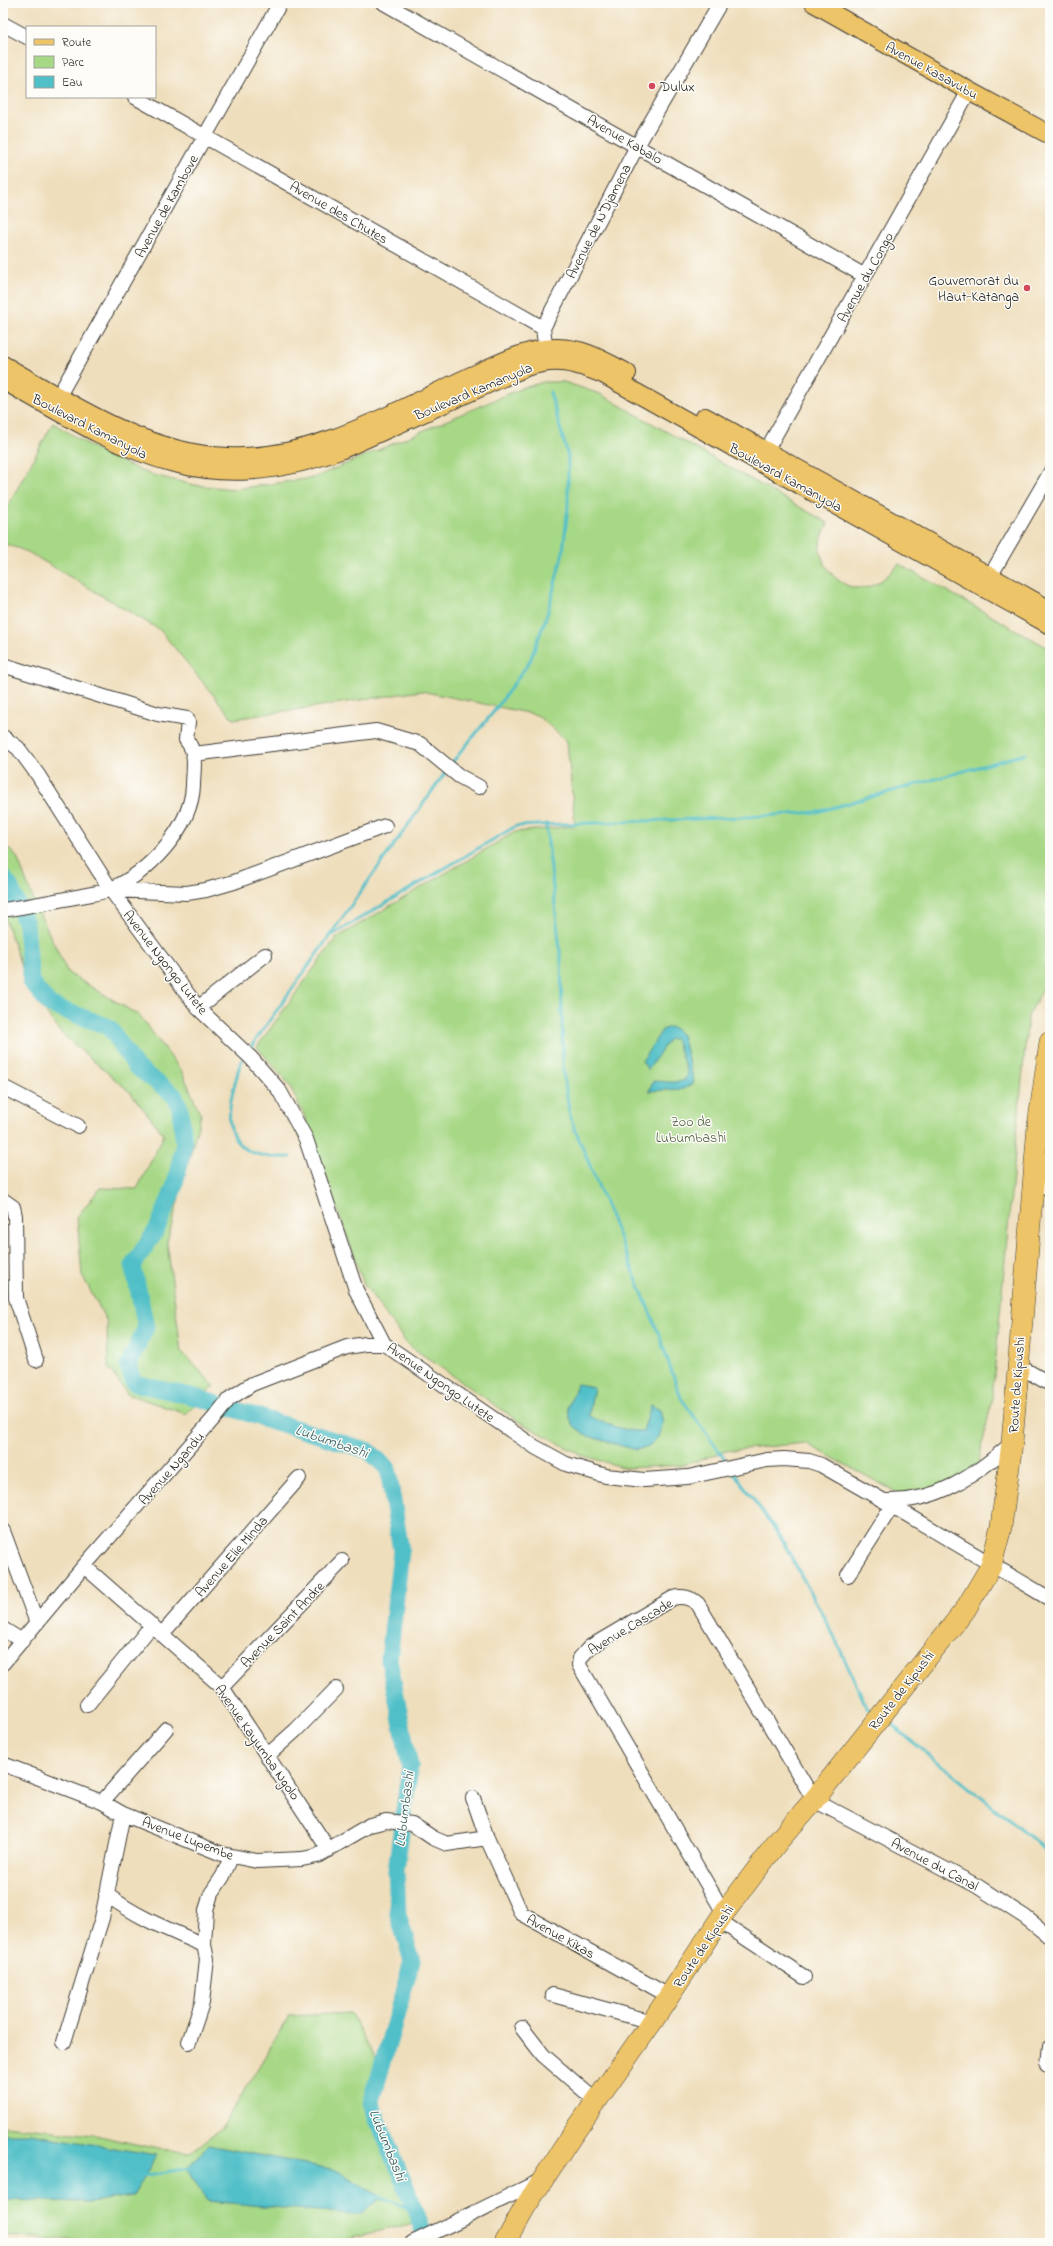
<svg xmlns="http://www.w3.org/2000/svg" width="1053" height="2246" font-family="'Indie Flower',sans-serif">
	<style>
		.green { fill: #a7d886; stroke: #627a51 }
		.water { fill: #51bfc8; stroke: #366e72 }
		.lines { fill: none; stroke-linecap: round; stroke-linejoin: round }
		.stream { stroke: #51bfc8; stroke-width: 3 }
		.river { stroke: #51bfc8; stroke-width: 17 }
		.minor-casing { stroke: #3c3934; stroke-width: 16 }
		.major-casing { stroke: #3c3934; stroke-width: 20 }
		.highway-casing { stroke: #3c3934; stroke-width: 22 }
		.minor { stroke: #fff; stroke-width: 14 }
		.major { stroke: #eec469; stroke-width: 18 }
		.highway { stroke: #eec469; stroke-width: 21 }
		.poi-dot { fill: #d1495b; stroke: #fdfcf7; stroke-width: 1.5 }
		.labels { text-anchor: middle; stroke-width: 3; stroke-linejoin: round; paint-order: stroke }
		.street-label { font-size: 14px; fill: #1c1c1c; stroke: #fdfcf7 }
		.poi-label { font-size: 14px; fill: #1c1c1c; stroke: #fdfcf7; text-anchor: start }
		.park-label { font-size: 14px; fill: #4d5e41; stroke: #fdfcf7 }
		.water-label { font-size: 15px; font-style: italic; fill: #315d61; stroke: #fdfcf7 }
	</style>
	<rect width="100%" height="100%" fill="#fdfcf7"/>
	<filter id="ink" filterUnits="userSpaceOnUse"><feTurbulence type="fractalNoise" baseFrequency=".025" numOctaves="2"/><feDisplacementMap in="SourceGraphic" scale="8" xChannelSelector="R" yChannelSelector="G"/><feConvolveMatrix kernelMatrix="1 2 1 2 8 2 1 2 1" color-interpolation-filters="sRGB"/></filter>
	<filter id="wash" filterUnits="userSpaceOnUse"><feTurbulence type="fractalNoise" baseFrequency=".012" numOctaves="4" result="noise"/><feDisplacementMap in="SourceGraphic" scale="16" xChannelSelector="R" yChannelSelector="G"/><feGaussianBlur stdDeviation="0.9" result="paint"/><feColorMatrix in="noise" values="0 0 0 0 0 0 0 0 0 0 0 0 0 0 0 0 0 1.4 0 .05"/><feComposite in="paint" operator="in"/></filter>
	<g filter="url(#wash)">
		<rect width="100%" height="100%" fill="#efdebc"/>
		<path class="green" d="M544,382H564L600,394L828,523C825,530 819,542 820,549C822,568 841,589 861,588C877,588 889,574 899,564L1050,649V977L1028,1016L992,1398L977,1471L907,1498L805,1443L726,1451L685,1465L626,1468L581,1455L521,1423L407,1344L364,1284L304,1115L289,1084L257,1047L336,938L515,832L575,826L567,741L537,715L421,691L233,719L160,630L28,552L3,543V515L53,423L100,452L149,474L194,485L235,489L313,478L522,388Z
			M3,843L17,857L35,904L68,973L140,1016L182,1072L201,1115L167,1242L181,1351L214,1386L186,1414L127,1394L108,1367L107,1322L82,1275L77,1217L100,1188L137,1189L164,1135L130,1092L63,1035L30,992L3,913Z
			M350,2013L377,2060L368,2102L398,2167L415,2223L325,2243H117L3,2236V2126L95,2135L158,2149L191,2152L222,2128L289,2016Z"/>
		<path class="water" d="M669,1027L674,1028L682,1035L694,1082L684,1089L649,1091L653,1081C664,1081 674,1084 685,1080L687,1073L676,1039H669L648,1070L642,1061L662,1030Z
			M577,1384L594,1387L589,1415C602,1424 627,1432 643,1431L651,1405L660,1410L663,1422L658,1437L649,1446L636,1450L584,1435L574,1426L569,1417L568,1407Z
			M3,2134H30L157,2155L133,2196L89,2202L3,2200Z
			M208,2145L336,2170L381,2197L361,2215L207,2201L187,2168Z"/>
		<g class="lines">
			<path class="stream" d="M451,764L495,710L530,661L547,615L563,552L568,506V456L550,392
				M546,824L561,960L563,1070L570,1117L658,1332L681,1398L728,1464
				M332,935L516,826L746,817L817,812L1025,754
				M248,1051L447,770
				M244,1057C238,1065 237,1078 234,1087C220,1138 238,1159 290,1157
				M733,1471L780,1536L834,1636L867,1708L874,1712
				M887,1721L1050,1853
				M140,2176L190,2168
				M377,2196L415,2209"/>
			<path class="river" d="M3,877L10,886L26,924L31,982L50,1005L109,1027L136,1067L174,1095L180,1108L184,1144L174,1188L157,1229L133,1265L146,1327L128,1366L134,1383L195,1397L369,1451L388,1469L401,1551L389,1660L410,1766L396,1870L398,1914L412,1961L371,2104L415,2209L427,2243"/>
		</g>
	</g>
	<g filter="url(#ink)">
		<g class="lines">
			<defs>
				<path id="minor" d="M384,3L865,276
					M3,24L27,37
					M135,97L543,328
					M547,359L543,328L637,146L720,3
					M53,406L280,3
					M761,460L969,91
					M985,585L1050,473
					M3,665L158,714L187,719L188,722L186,740C198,753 193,769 193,786C191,828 148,873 111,889C102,893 90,894 81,896C55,901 29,906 3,910
					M3,737L18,748L38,775L111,890L198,1008L251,1058L279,1090L306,1139L356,1290L384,1344L535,1447L566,1464L606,1476L644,1480L688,1477L767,1460L784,1459L809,1461L821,1465L884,1501L1050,1599
					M194,754L376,731L420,744L459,776L479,787
					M111,890L187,893L206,890L234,882L385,826
					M198,1008L265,955
					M3,1087L78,1126
					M1033,1179L1050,1189
					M3,1200L13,1207L15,1216L16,1298L36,1360
					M1017,1365L1050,1384
					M885,1501C936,1503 975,1476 1012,1443
					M3,1531L37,1623
					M84,1566L222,1687L329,1850
					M848,1575L892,1506
					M3,1629L22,1641
					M162,1634L299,1478
					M3,1663L84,1566L214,1418L229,1399L252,1384L347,1347L366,1344H384
					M222,1687L342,1561
					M87,1705L152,1625
					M268,1755L296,1730L336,1689
					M3,1764L102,1802L123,1814L222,1854L257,1861L302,1859L317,1856L370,1825L386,1821L412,1824L433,1838L447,1844L487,1838
					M473,1798L487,1838L521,1913L669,1996
					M102,1802L166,1729
					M106,1894C136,1917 169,1930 204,1945
					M724,1913L579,1665L580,1658L590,1647L673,1598C683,1596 690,1597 698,1604L814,1800L977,1886L1025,1917L1050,1937
					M720,1921L804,1977
					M553,1995L652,2022
					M522,2028L543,2055L596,2101
					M64,2042L102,1918L123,1814
					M189,2042L202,2003L207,1959L204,1945L206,1910L211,1894L223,1876L231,1857
					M1048,2064L1050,2046
					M412,2243L542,2180"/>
				<path id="major" d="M814,3L969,91L1050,135
					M3,365C73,405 146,454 228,457C313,461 395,411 469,377C496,365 525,349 555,348C582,347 604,361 627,373
					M3,380C122,448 200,502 340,450L526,367C557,357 574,362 603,374L1050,625
					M705,417L1050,610"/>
				<path id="highway" d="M505,2243L525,2207L571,2137L652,2022L724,1913L779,1840L814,1800L965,1610L991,1566L1001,1527L1012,1443L1038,1126L1050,1042"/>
			</defs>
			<use href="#minor" class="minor-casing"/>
			<use href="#major" class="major-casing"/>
			<use href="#highway" class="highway-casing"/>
			<use href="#minor" class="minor"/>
			<use href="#major" class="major"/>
			<use href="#highway" class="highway"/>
		</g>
	</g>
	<g class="poi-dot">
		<circle cx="652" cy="86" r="4"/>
		<circle cx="1027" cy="288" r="4"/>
	</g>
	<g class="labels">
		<g class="street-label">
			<text transform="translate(932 70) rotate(29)" y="5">Avenue Kasavubu</text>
			<text transform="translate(625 139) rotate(30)" y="5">Avenue Kabalo</text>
			<text transform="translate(166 206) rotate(-61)" y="5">Avenue de Kambove</text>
			<text transform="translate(339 212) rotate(30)" y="5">Avenue des Chutes</text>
			<text transform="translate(598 221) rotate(-63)" y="5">Avenue de N'Djamena</text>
			<text transform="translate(865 277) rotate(-61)" y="5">Avenue du Congo</text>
			<text transform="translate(473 391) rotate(-23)" y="5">Boulevard Kamanyola</text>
			<text transform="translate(90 426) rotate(27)" y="5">Boulevard Kamanyola</text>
			<text transform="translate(786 477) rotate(29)" y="5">Boulevard Kamanyola</text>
			<text transform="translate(166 962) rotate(52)" y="5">Avenue Ngongo Lutete</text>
			<text transform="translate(441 1382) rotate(35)" y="5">Avenue Ngongo Lutete</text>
			<text transform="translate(1016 1385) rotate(-86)" y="5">Route de Kipushi</text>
			<text transform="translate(171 1468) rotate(-49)" y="5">Avenue Ngandu</text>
			<text transform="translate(231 1556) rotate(-49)" y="5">Avenue Elie Minda</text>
			<text transform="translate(282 1624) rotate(-46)" y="5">Avenue Saint Andre</text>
			<text transform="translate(630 1626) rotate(-31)" y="5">Avenue Cascade</text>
			<text transform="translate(901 1690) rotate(-52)" y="5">Route de Kipushi</text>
			<text transform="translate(258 1742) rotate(55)" y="5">Avenue Kayumba Ngolo</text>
			<text transform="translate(188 1838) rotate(21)" y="5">Avenue Lupembe</text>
			<text transform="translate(935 1864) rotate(28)" y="5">Avenue du Canal</text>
			<text transform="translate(561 1936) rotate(29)" y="5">Avenue Kikas</text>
			<text transform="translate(703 1946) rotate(-56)" y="5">Route de Kipushi</text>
		</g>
		<g class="poi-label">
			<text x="660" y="91">Dulux</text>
			<text x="1019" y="285" text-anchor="end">Gouvernorat du<tspan x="1019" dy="16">Haut-Katanga</tspan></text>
		</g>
		<g class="park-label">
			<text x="691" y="1126">Zoo de<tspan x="691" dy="16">Lubumbashi</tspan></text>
		</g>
		<g class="water-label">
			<text transform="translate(332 1441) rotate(19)" y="5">Lubumbashi</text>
			<text transform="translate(404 1809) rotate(-83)" y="5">Lubumbashi</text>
			<text transform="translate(388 2145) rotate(68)" y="5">Lubumbashi</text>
		</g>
	</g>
	<rect width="1053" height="2246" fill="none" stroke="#fdfcf7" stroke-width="16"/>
	<rect x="26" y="26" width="130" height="72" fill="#fdfcf7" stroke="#a3a29f"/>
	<rect x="34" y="39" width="20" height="6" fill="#eec469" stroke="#a3a29f"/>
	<text x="62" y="46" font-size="12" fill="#1c1c1c">Route</text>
	<rect x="34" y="56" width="20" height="12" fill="#a7d886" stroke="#a3a29f"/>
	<text x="62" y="66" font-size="12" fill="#1c1c1c">Parc</text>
	<rect x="34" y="76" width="20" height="12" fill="#51bfc8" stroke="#a3a29f"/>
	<text x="62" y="86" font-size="12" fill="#1c1c1c">Eau</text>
</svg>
